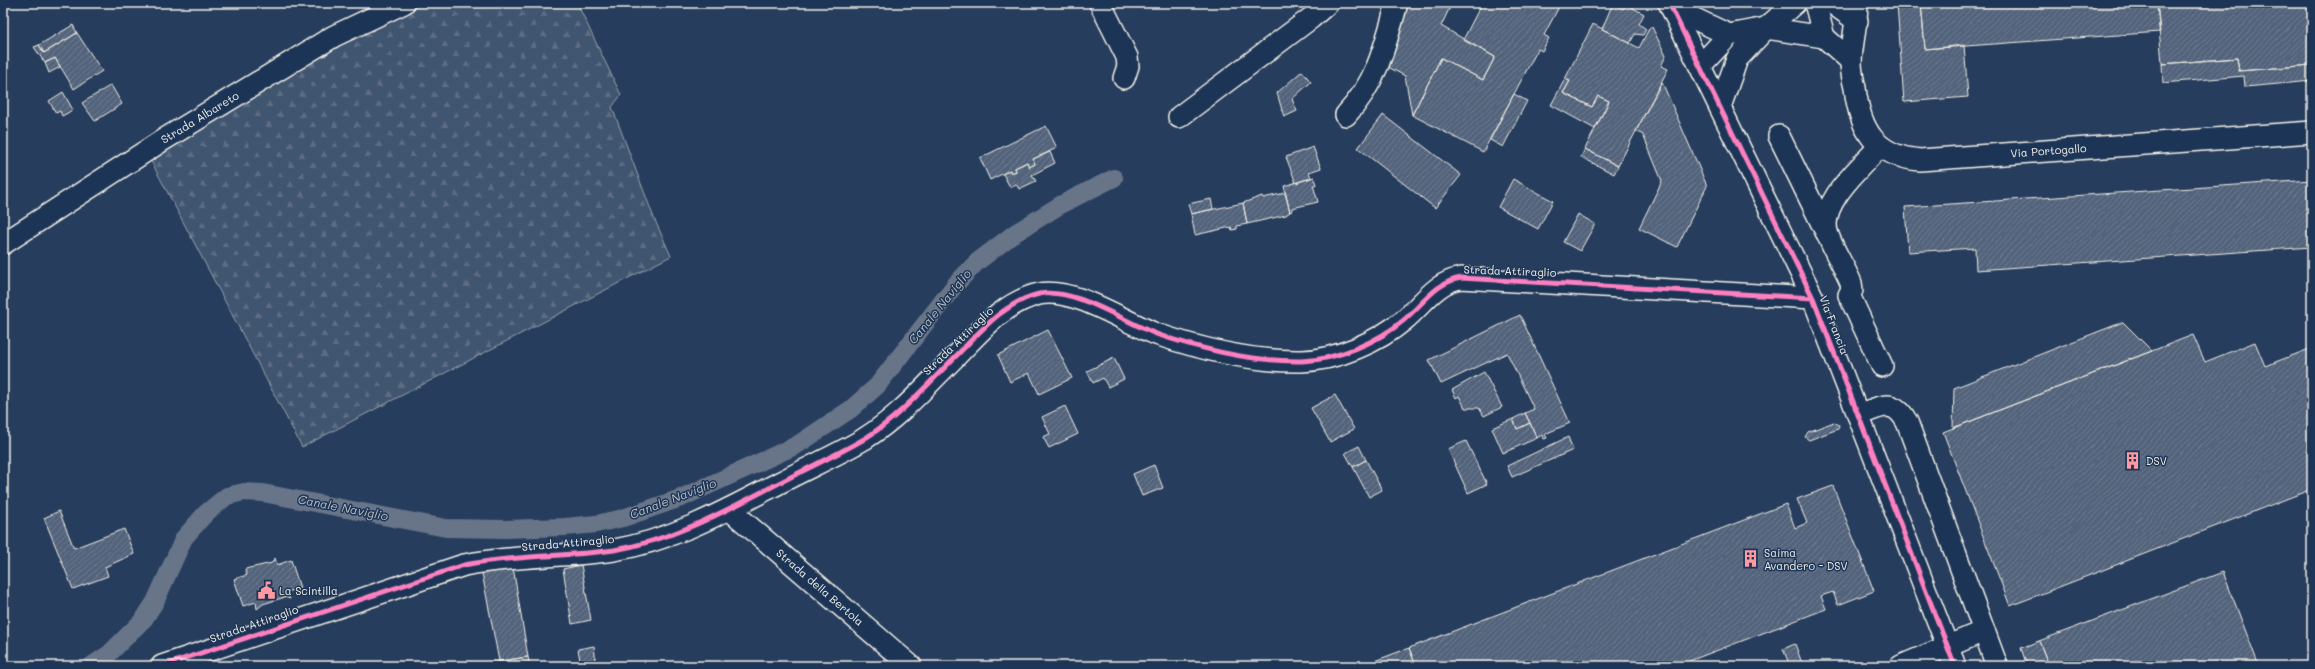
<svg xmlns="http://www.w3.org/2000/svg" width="2315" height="669" font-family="Mali,sans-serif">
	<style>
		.forest { fill: url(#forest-firs); stroke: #9aa2ac }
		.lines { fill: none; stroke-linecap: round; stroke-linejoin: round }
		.canal { stroke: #677588; stroke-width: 18 }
		.building { fill: url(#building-hatch); stroke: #f4f1e8 }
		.minor-casing { stroke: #f4f1e8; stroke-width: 24 }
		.minor { stroke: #1d3557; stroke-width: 21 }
		.cycleway-casing { stroke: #1d3557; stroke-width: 8 }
		.cycleway { stroke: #ff80c0; stroke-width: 5 }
		.labels { text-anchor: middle; stroke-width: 3; stroke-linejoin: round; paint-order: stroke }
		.street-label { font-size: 11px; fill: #f4f1e8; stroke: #1d3557 }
		.poi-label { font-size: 11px; fill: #f4f1e8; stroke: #1d3557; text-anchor: start }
		.water-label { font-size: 12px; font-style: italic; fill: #bcbfc2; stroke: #1d3557 }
	</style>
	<defs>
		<pattern id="forest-firs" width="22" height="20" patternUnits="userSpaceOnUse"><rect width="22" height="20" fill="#40546f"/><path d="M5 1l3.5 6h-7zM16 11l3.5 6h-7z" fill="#5c6d84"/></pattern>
		<pattern id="building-hatch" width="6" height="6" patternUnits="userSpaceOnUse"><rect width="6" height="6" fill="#52647b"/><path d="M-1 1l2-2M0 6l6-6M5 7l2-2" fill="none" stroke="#6c7b8e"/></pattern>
	</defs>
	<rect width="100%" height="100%" fill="#263d5d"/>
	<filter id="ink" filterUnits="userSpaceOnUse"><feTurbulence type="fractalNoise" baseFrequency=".025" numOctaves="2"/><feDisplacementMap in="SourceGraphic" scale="8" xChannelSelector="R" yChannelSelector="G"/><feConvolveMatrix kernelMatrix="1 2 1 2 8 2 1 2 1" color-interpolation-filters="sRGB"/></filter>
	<g filter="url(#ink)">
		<path class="forest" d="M425,3H577L621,95L612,107L654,218L671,256L302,447L151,161L345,40Z"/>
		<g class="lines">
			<path class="canal" d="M91,666L109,654L144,619L155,602L184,538L206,513L227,496L244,492L263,493L446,528L505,529L565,527L596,524L623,518L681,498L797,445L851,409L877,386L955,285L977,262L1015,233L1062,204L1114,178"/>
		</g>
		<path class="building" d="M1409,3H1452L1441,26L1495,57L1483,80L1441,58L1412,115L1405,76L1388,67Z
			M1482,3H1561L1544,35L1549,38L1542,51L1538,49L1483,152L1412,115L1441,58L1483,80L1495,57L1463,40Z
			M1613,3L1623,9L1626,4L1644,14L1639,24L1646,29L1643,35L1635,34L1630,43L1602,29Z
			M1897,3H1921L1925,49L1964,45L1968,97L1904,102Z
			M1921,3H2157L2160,32L1925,49Z
			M2157,3H2312V65L2239,71L2237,58L2162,64Z
			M1593,24L1639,48L1650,27H1652L1666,56L1661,66L1668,69L1618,166L1585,149L1609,101L1598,96L1592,107L1563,93L1570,81L1565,79Z
			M73,25L77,33L44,53L39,45Z
			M77,33L102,71L74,89L55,58L45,63L34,47L39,45L44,53Z
			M55,58L60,67L49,73L45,63Z
			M2237,58L2239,71L2312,65V81L2245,87L2244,76L2163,83L2162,64Z
			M1302,71L1311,82L1292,99L1297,111L1284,117L1277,93Z
			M1565,79L1570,81L1563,93L1592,107L1598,96L1609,101L1595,129L1551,105Z
			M1662,82L1707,186L1677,247L1639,228L1662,181L1643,135L1636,131Z
			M111,85L122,104L95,121L82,103Z
			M63,92L73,110L62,116L60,111L56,113L49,101Z
			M1514,94L1527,101L1503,147L1490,140Z
			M1383,115L1461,175L1435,208L1358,148Z
			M1046,126L1057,148L1033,159L1035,164L1029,167L1027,162L1015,168L1016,171L1011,173L1010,170L990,180L980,158Z
			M1313,147L1321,168L1309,172L1311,178L1296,183L1286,157Z
			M1585,149L1618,166L1614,174L1581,157Z
			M1050,152L1055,163L1032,175L1036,181L1019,189L1016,184L1010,187L1003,174L1010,170L1011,173L1016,171L1015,168L1027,162L1029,167L1035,164L1033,159Z
			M1314,177L1316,185H1313L1318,202L1292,208V211L1290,212L1284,186Z
			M1513,179L1553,201L1538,229L1498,207Z
			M2312,180V247L1976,270L1975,248L1908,252L1905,207Z
			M1285,193L1290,212L1286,215L1247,224L1243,203L1262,196L1263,198Z
			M1211,199L1213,209L1191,214L1188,204Z
			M1243,203L1247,224L1237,226V229L1232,230L1231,227L1195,235L1191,214Z
			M1578,214L1595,224L1580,251L1563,242Z
			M1520,315L1570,423L1545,434L1547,438L1544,439L1542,435L1537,438L1525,413L1534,409L1507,353L1441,384L1429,360Z
			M2123,322L2152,351L1953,428L1954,388Z
			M1048,330L1072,378L1039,394L1029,373L1010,382L998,355Z
			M2193,335L2205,362L2255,342L2265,366L2312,348V489L2010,606L1943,432Z
			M1114,358L1124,379L1108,387L1103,378L1093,383L1087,371Z
			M1484,372L1502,407L1484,416L1479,408H1465L1459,396L1456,398L1452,390Z
			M1335,395L1354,429L1330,442L1311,408Z
			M1065,406L1078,434L1049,448L1043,437L1050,434L1042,417Z
			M1525,413L1530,423L1517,429L1513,419Z
			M1513,419L1517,429L1530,423L1537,438L1503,453L1492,428Z
			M1834,422L1839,425L1838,429L1809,440L1805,437L1808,432Z
			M1568,437L1573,450L1512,477L1507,466Z
			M1466,441L1487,484L1468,493L1448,449Z
			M1359,446L1366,460L1353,467L1345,453Z
			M1366,460L1382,490L1369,497L1353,467Z
			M1154,465L1163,488L1142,496L1133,474Z
			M1833,486L1874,591L1838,605L1833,592L1821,596L1826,609L1676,666H1416L1409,648L1786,504L1795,528L1807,523L1797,499Z
			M59,511L74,548L124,529L134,554L105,567L108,576L73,589L44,518Z
			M275,558L277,565L291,560L300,588L287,592L290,599L285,597L263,604L257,609L256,602L243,606L234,579L247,575L245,569L272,563Z
			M581,565L591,620L572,624L563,569Z
			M513,567L528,657L499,661L482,573Z
			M2223,572L2259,666H2049L2039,641Z
			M2039,641L2049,666H2027L2021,648Z
			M1795,644L1803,666H1790L1783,649Z
			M594,646L596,663L581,666L578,649Z
			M1409,648L1416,666H1361Z
			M528,657L530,666H489V663Z"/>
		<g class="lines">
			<defs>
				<g id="minor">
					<path d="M1100,3L1127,57L1128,66L1124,78"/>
					<path d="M1669,3L1813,298L1955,666"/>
					<path d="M1815,3L1824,37"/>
					<path d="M1832,3L1857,21"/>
					<path id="s1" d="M1857,3C1857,23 1852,42 1851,61C1851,70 1853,80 1855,88C1860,130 1875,156 1920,160L2312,132"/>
					<path d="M1672,8L1729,35L1766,28L1824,37L1851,61"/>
					<path d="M1700,66L1729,35"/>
					<path d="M1720,107L1737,59L1766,28L1795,3"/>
					<path d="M1346,115C1377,82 1385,46 1397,3"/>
					<path d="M1179,117L1311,18L1328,3"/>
					<path d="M1779,136L1826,232"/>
					<path d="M1880,146C1861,167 1816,205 1828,235C1834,252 1844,266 1851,283L1852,290L1849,295L1882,366"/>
					<path id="s2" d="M3,244L163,140L334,36L404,3"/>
					<path d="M1858,415C1881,407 1893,397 1907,422L1997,666"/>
					<path id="s3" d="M729,509L911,666"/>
					<path d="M162,666L464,565C514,555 564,557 614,550C674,540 727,510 779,483C807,468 837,455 864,439C899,417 926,386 955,357C979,333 1004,302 1039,294C1076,287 1125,323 1159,335C1204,350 1254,362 1302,361C1336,360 1378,342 1404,320C1423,304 1436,282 1461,278L1813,298"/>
					<path d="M1901,666L1984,631"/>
				</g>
			</defs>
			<use href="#minor" class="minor-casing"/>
			<use href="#minor" class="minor"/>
			<defs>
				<path id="cycleway" d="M1669,3L1813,298L1955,666
					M162,666L464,565C514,555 564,557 614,550C674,540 727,510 779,483C807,468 837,455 864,439C899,417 926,386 955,357C979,333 1004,302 1039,294C1076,287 1125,323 1159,335C1204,350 1254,362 1302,361C1336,360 1378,342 1404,320C1423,304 1436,282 1461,278L1813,298"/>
			</defs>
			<use href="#cycleway" class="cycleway-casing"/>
			<use href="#cycleway" class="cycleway"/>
		</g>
	</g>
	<defs>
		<symbol id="building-bare" viewBox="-9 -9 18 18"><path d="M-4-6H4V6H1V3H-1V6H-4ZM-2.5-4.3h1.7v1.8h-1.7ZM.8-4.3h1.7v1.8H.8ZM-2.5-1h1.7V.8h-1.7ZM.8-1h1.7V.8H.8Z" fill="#ff9aa2" stroke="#1d3557" stroke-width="2.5" paint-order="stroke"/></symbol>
		<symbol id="civic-bare" viewBox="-9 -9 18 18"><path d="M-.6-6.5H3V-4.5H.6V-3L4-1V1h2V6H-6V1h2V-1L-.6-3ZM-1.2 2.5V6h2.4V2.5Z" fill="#ff9aa2" stroke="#1d3557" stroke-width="2.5" paint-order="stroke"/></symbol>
	</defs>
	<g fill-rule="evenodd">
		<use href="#building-bare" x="2120" y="448" width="25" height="25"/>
		<use href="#building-bare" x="1738" y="546" width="25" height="25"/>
		<use href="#civic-bare" x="254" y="578" width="25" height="25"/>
	</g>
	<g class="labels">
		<g class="street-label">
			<text dy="4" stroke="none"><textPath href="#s2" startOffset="234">Strada Albareto</textPath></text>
			<text dy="4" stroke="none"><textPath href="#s1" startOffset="322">Via Portogallo</textPath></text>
			<text transform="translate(1510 271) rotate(2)" y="4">Strada Attiraglio</text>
			<text transform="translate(1834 325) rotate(69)" y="4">Via Francia</text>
			<text transform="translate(958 341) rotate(-44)" y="4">Strada Attiraglio</text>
			<text transform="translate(568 543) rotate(-5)" y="4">Strada Attiraglio</text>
			<text dy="4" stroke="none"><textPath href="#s3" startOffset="120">Strada della Bertola</textPath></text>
			<text transform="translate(254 624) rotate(-19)" y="4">Strada Attiraglio</text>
		</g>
		<g class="poi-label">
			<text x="2146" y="465">DSV</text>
			<text x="1764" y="557">Saima<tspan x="1764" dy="13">Avandero - DSV</tspan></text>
			<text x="279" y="595">La Scintilla</text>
		</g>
		<g class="water-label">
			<text transform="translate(940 307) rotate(-51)" y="4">Canale Naviglio</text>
			<text transform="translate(673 499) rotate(-21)" y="4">Canale Naviglio</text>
			<text transform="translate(343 508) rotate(11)" y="4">Canale Naviglio</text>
		</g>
	</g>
	<rect width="2315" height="669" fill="none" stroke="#1d3557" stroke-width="16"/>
	<rect x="8" y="8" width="2299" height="653" fill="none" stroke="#f4f1e8" stroke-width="1.5" filter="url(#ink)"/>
</svg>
